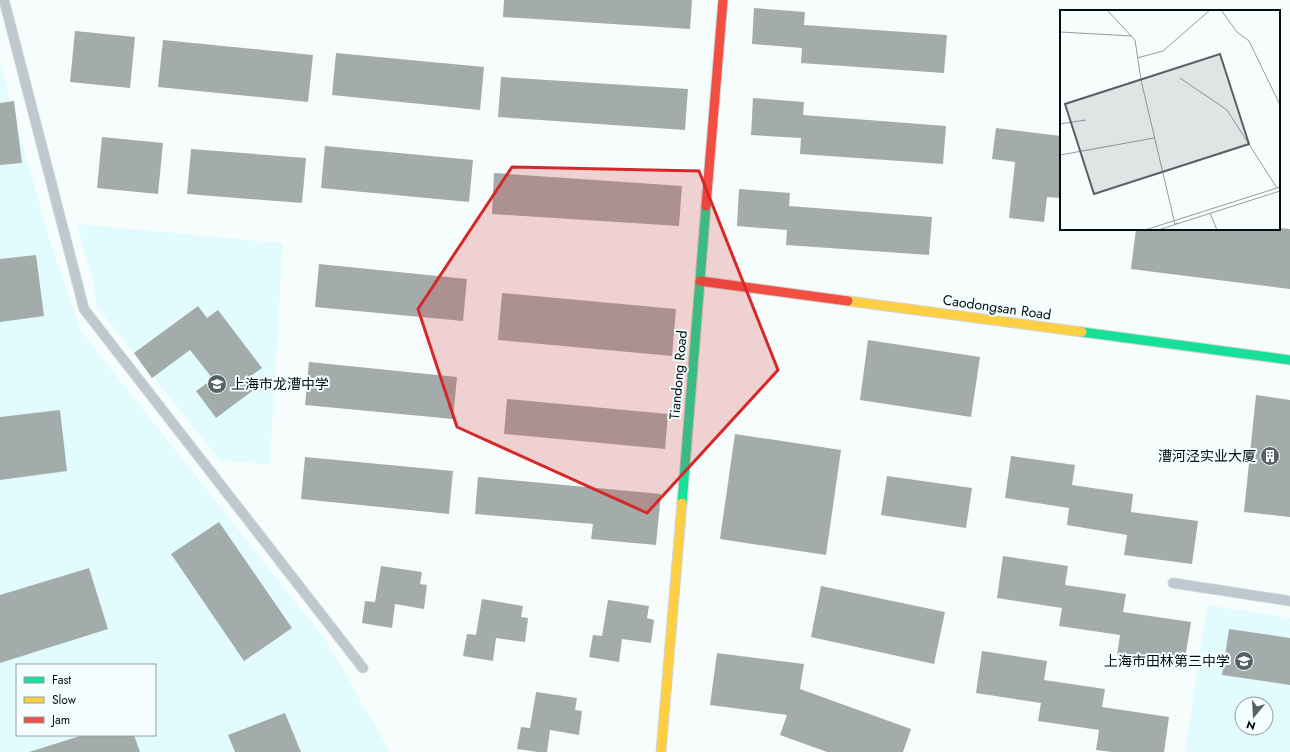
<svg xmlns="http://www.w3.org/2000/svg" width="1290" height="752" font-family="Jost,'Noto Sans SC',sans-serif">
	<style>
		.built { fill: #e2fcfe; fill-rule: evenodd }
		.building { fill: #a3acab }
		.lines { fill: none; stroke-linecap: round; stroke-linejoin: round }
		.lane-casing { stroke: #d0d5d5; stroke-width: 11 }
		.fast-casing { stroke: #d0d5d5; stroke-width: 11 }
		.slow-casing { stroke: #d0d5d5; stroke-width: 11 }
		.jam-casing { stroke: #d0d5d5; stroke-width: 11 }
		.lane { stroke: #bdc9ce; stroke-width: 9 }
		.fast { stroke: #16e098; stroke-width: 9 }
		.slow { stroke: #ffcf43; stroke-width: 9 }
		.jam { stroke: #f24e42; stroke-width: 9 }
		.marked { fill: #d62828; fill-opacity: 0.2; stroke: #d62828; stroke-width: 3; stroke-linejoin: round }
		.labels { text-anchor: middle; stroke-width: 4; stroke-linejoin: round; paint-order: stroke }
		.street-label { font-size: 14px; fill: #010e10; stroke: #f5fefe }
		.poi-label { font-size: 14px; fill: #010e10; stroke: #f5fefe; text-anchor: end }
		.inset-road { fill: none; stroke: #959d9e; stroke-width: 1 }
		.view { fill: #576163; fill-opacity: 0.15; stroke: #576163; stroke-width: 2 }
		.inset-edge { fill: none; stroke: #010e10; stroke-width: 2 }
	</style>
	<rect width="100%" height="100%" fill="#f7fcfc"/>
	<path class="built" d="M0,63L49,238L81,331L327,642L390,752H0ZM17,665H155V735H17Z
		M77,224L283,243L270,465L220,460L97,307L94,286Z
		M1207,605L1290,618V752H1185ZM1242,704H1266V728H1242Z"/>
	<path class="building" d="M504,0H692L690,29L503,17Z
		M754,8L805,12L804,25L947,35L944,73L801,63L802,48L752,44Z
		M75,31L135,37L130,88L70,82Z
		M163,40L313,55L308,102L158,87Z
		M336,53L484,67L480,110L332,95Z
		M501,77L688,89L685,130L498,117Z
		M753,98L804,102L803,115L946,126L943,164L800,154L801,138L751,135Z
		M14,101L22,163L0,165V103Z
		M996,128L1061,136V198L1047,197L1044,222L1009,218L1015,162L992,159Z
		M102,137L163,143L158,194L97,188Z
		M325,146L473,160L469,202L321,188Z
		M191,149L306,158L302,203L187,194Z
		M494,173L682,186L679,226L492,214Z
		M739,189L790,193L789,206L932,217L929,255L786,245L787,230L737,226Z
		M1279,228L1290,229V289L1131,269L1136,229H1279Z
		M36,255L44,316L0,322V259Z
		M319,264L467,279L463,321L315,307Z
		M502,293L676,309L672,356L498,340Z
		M198,306L207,318L218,310L262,368L251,376L259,386L216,418L196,391L213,379L190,350L152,378L134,353Z
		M868,340L980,357L971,417L860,400Z
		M309,362L457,377L453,419L305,405Z
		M1256,395L1290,400V517L1244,512Z
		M507,399L668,414L665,449L504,434Z
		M60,410L67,471L0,480V417Z
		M735,434L841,450L826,555L720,539Z
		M1011,456L1075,465L1072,485L1133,494L1131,512L1198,521L1192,564L1124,555L1127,535L1067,525L1069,508L1005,498Z
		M305,457L453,471L449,514L301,499Z
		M887,476L972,488L966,528L881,515Z
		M478,477L661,494L656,545L591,539L593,524L475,514Z
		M219,522L292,628L244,661L171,554Z
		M1003,556L1068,566L1065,585L1126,594L1123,612L1191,622L1184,665L1117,655L1120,635L1059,626L1062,608L997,598Z
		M381,566L422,572L420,584L427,585L424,609L395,604L392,628L362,623L365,601L375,602Z
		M89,568L108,629L0,663V595Z
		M821,586L945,612L934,664L811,637Z
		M482,599L523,606L521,617L528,618L525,642L496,638L493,661L463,656L467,634L476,635Z
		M608,600L649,606L647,618L654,620L651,643L622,639L619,662L589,657L593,635L602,636Z
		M1229,629L1290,638V685L1222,675Z
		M982,651L1047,661L1044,680L1105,689L1102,707L1169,717L1164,752H1112L1096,750L1099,730L1038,721L1041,703L976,693Z
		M717,653L804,664L800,689L911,729L903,752H827L780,735L787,715L710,705Z
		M536,692L577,698L575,710L582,711L579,735L550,730L547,752H538L517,749L521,727L530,728Z
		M285,713L301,752H235L228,735Z
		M83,735H134L140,752H29Z"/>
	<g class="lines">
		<defs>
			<path id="lane" d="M4,0L84,309L363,668
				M1173,583L1290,601"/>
			<path id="fast" d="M1082,332L1290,360
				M682,503L706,206"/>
			<path id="slow" d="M848,301L1082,332
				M661,752L682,503"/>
			<path id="jam" d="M706,206L723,0
				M700,281L848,301"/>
		</defs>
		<use href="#lane" class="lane-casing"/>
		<use href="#fast" class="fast-casing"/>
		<use href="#slow" class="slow-casing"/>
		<use href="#jam" class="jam-casing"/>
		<use href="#lane" class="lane"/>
		<use href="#fast" class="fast"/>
		<use href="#slow" class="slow"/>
		<use href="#jam" class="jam"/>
	</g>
	<path class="marked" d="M512,167L699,171L778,370L647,513L457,427L418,309Z"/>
	<defs>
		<symbol id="school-disc" viewBox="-11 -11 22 22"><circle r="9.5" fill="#576163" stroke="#f5fefe"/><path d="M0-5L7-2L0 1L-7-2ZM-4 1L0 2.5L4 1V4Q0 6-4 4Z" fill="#fff"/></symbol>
		<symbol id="building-disc" viewBox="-11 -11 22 22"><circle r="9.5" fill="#576163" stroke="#f5fefe"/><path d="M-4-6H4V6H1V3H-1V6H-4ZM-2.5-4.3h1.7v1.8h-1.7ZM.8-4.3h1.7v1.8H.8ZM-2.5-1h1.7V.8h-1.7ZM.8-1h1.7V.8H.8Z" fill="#fff"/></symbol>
	</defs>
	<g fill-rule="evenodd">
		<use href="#school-disc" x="206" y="373" width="22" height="22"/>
		<use href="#building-disc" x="1259" y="445" width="22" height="22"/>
		<use href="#school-disc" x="1233" y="650" width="22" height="22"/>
	</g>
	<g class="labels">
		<g class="street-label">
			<text transform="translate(997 307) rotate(8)" y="5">Caodongsan Road</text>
			<text transform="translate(678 375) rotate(-85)" y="5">Tiandong Road</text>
		</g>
		<g class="poi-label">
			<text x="231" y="389" text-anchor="start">上海市龙漕中学</text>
			<text x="1256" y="461">漕河泾实业大厦</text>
			<text x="1230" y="666">上海市田林第三中学</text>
		</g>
	</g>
	<g transform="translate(1060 10)">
		<rect width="220" height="220" fill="#f7fcfc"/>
		<path class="inset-road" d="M47,0L75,30L81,70L114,210L115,214L118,213M161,0L177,22L189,31L220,95M0,22L72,26M77,48L103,41L150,0M120,68L167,100L217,178M0,114L26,110M0,145L94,128M150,203L157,220M85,220L220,177M98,220L220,181"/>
		<path class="view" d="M160,44L189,134L34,184L5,94Z"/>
		<rect width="220" height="220" class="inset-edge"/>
	</g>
	<rect x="16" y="664" width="140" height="72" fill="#f5fefe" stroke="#939e9f"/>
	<rect x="24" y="677" width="20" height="6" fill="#16e098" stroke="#939e9f"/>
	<text x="52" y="684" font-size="12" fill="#010e10">Fast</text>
	<rect x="24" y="697" width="20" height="6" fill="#ffcf43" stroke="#939e9f"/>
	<text x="52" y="704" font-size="12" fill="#010e10">Slow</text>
	<rect x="24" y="717" width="20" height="6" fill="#f24e42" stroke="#939e9f"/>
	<text x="52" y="724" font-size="12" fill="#010e10">Jam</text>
	<g transform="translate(1254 716) rotate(198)"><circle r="19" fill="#f5fefe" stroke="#939e9f"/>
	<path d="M0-3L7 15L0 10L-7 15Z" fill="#576163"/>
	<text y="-6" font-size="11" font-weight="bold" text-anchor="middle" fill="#010e10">N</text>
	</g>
</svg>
